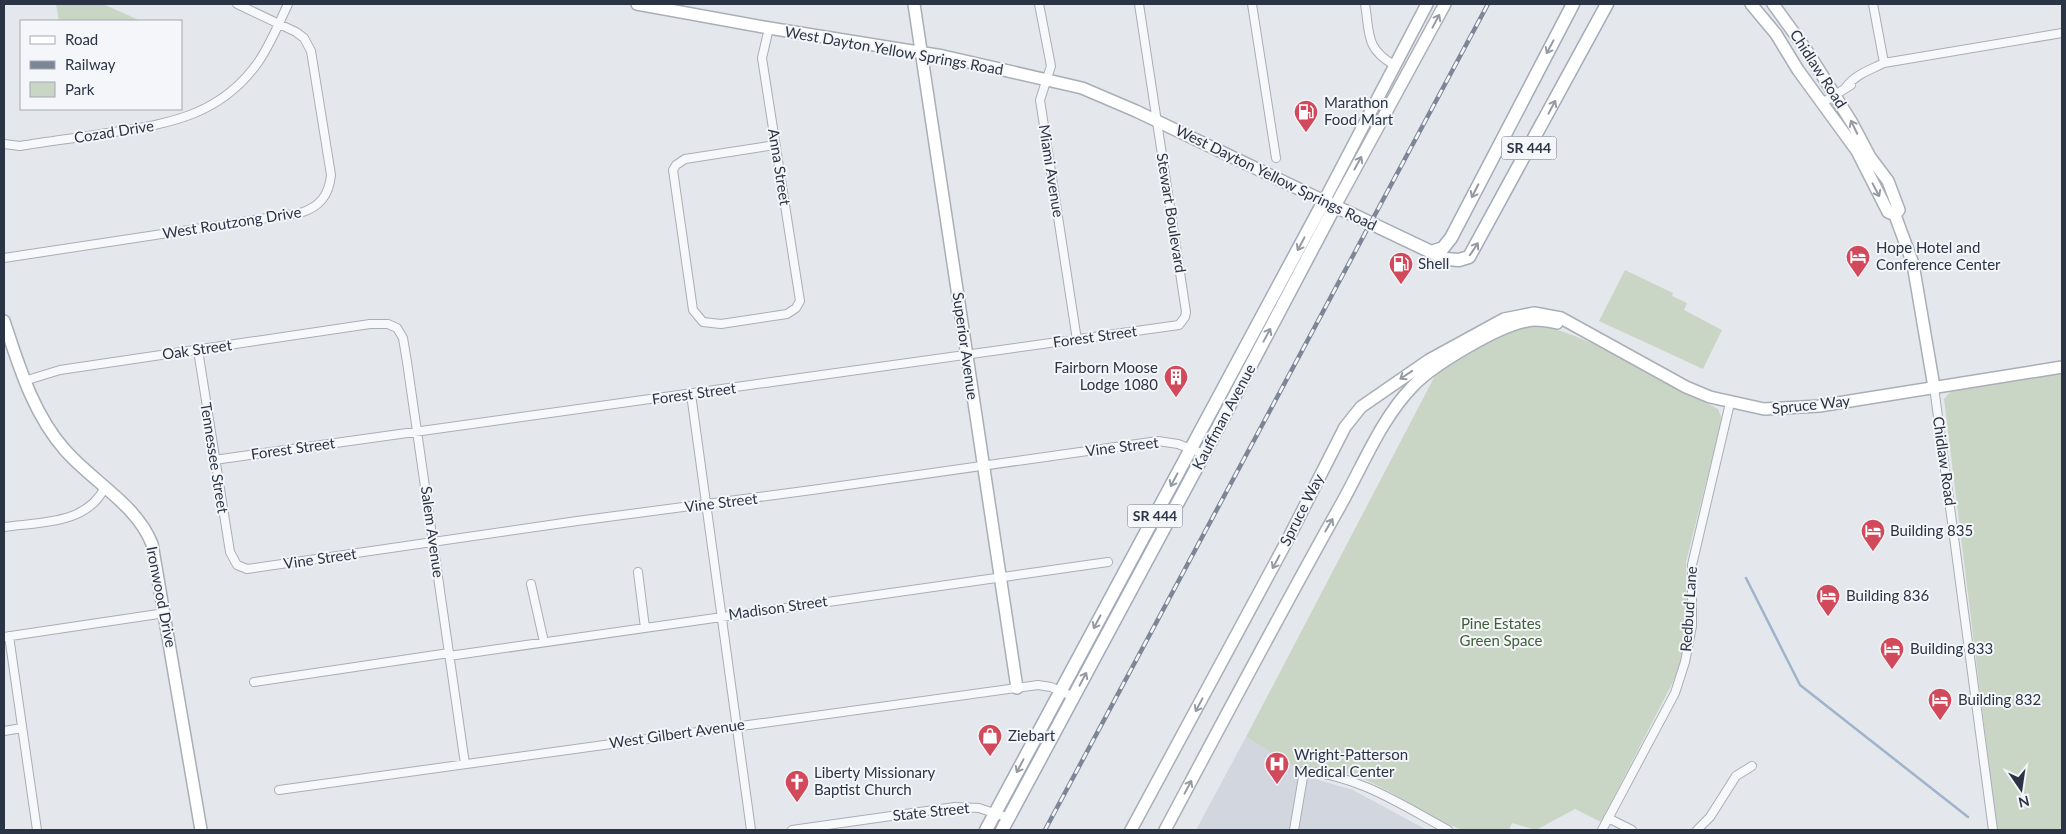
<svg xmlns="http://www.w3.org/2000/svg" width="2066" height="834" font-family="Lato,sans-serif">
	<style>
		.built { fill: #d2d6de }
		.green { fill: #c9d6c5 }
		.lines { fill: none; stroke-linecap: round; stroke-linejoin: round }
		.stream { stroke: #9fb4cc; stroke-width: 2.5 }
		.street-casing { stroke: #a9aeb7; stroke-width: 10 }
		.secondary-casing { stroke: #a9aeb7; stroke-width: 14 }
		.primary-casing { stroke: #a3abb8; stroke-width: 15 }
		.street { stroke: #f7f8fa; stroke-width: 8 }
		.secondary { stroke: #fff; stroke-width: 11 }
		.primary { stroke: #fff; stroke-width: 12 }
		.rail-casing { stroke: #7d8696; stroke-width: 4.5 }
		.rail { stroke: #f4f6f9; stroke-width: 2.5; stroke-dasharray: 8; stroke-linecap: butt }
		.oneway { stroke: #959aa2 }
		.labels { text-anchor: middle; stroke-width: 4; stroke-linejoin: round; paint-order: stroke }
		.shield { fill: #f4f6f9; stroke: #676e7b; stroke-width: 1 }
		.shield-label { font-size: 14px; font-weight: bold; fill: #2b3445 }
		.street-label { font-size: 15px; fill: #2b3445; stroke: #f4f6f9 }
		.poi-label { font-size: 15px; fill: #2b3445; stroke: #f4f6f9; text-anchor: start }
		.park-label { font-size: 15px; fill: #3f6138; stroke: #f4f6f9 }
	</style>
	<rect width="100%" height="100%" fill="#e4e7ec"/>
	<path class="built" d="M1246,737L1315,779L1353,790L1427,830H1196Z"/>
	<path class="green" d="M56,4H103L141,21H59Z
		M1625,270L1673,293L1672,296L1687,303L1684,310L1722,330L1703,369L1599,321Z
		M1530,326C1573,326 1625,362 1663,382C1681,392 1700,399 1718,409L1722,419L1686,562L1687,619L1684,648L1676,676L1601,822L1575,809L1536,830L1512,823L1509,830C1497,830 1471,834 1460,829C1406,808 1360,760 1298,769L1246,737L1438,370L1512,330Z
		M2062,372V830H1997L1944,399L1952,390Z"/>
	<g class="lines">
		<path class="stream" d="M1746,578L1800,685L1968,817"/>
		<defs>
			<path id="street" d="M1039,4L1051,66L1040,100L1077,340
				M1252,4L1276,158
				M1365,4C1370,34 1365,48 1394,65
				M1873,4L1884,63
				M769,28L762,58L800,301L796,308L787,314L721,324L703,322L693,310L673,170L676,165L685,159L775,145
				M1846,87C1856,74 1870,70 1884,63L2062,33
				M1822,103L1851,85
				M4,144L20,146C51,141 83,137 114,132C173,123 222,114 259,61C271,43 279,23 288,4
				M4,258L300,213C320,207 329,195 331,175L311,51L304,38L296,32L237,4
				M198,350L230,552L237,565L247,569L577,521L812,490L1158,441L1178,444L1204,454
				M24,381L60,370L370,324H388L397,328L403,338L407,362L465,764
				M1934,387L1993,830
				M691,394L751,830
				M214,460L1179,325L1185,317L1186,312L1139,4
				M4,527C39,522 87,525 105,487
				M638,572L645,628
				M531,584L544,642
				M9,636L37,830
				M4,637L165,613
				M449,656L1108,562
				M254,682L449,653
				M4,731L22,728
				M279,790L1038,685L1051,687L1074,697
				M1608,818L1632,830
				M792,830L955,807L979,808L1009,818
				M1294,830L1304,771C1357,775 1402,805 1448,830
				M1602,830L1675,693L1685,662L1692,626V565L1730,403
				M1697,830L1710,817L1736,776L1752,766"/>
			<path id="secondary" d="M637,4L769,28L943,56L1082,88L1136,111L1324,201L1427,4
				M914,4L1017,688
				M1751,4L1776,34L1798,70L1857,151L1888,212L1895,215
				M1773,4L1807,51L1852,123L1870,157L1888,181L1899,210L1895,215L1913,264L1934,387
				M1335,206L1445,4
				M4,321C19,366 33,414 65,450C93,482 136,504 152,544L201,830
				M1131,830L1288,539L1345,427L1361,407L1429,360L1504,319L1534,313L1561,318L1686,387L1710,397L1764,409L1819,406L2062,367
				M1165,830C1222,723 1279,615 1339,508C1362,468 1380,420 1413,386C1433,365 1498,326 1527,321C1535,319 1548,321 1557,323"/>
			<path id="primary" d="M1431,252L1443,248L1451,238L1573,4
				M986,830L1324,201L1446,259L1459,260L1469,257L1607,4
				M1002,830L1204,454L1335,206"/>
		</defs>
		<use href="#street" class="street-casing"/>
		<use href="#secondary" class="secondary-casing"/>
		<use href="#primary" class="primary-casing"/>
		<use href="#street" class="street"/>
		<use href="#secondary" class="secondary"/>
		<use href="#primary" class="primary"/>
		<defs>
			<path id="rail" d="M1045,830L1488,4"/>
		</defs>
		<use href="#rail" class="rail-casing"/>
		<use href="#rail" class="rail"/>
	</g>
	<defs><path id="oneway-shaft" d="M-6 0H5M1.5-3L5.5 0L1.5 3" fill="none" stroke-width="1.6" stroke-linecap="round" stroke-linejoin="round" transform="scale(1.25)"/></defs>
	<g class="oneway">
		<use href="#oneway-shaft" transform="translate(1436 21) rotate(-62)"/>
		<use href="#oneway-shaft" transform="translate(1550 47) rotate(118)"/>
		<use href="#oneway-shaft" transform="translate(1552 107) rotate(-62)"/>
		<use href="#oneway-shaft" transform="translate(1854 127) rotate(-116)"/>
		<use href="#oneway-shaft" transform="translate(1358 163) rotate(-61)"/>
		<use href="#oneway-shaft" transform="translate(1876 190) rotate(62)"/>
		<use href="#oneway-shaft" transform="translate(1475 191) rotate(117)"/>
		<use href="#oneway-shaft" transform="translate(1301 244) rotate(118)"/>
		<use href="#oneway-shaft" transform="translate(1474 249) rotate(-56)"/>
		<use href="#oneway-shaft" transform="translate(1267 335) rotate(-62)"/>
		<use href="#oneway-shaft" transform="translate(1406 375) rotate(146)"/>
		<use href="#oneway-shaft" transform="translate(1174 480) rotate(118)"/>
		<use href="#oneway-shaft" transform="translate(1329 525) rotate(-60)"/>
		<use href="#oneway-shaft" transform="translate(1276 562) rotate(118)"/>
		<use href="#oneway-shaft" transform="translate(1097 622) rotate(118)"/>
		<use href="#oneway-shaft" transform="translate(1083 679) rotate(-62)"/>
		<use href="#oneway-shaft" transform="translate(1199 705) rotate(118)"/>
		<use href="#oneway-shaft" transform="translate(1020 766) rotate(118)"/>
		<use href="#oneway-shaft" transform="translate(1188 787) rotate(-62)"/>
	</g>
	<defs>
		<symbol id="fuel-pin" viewBox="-11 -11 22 30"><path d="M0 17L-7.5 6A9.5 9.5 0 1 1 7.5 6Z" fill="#d1495b" stroke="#f4f6f9"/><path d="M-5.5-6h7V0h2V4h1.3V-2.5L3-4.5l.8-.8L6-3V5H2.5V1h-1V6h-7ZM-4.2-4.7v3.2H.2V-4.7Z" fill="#fff"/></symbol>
		<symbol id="hotel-pin" viewBox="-11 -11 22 30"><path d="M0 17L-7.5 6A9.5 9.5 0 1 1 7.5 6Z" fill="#d1495b" stroke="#f4f6f9"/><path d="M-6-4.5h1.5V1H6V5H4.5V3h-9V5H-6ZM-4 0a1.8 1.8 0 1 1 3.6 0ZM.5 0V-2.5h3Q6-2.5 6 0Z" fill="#fff"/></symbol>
		<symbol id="building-pin" viewBox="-11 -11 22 30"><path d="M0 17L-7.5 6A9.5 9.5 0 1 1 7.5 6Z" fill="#d1495b" stroke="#f4f6f9"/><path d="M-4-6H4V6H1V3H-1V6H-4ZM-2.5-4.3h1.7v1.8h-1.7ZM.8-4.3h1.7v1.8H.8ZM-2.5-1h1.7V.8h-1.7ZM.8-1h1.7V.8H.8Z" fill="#fff"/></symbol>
		<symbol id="shop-pin" viewBox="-11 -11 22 30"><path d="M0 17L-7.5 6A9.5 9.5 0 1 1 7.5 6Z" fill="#d1495b" stroke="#f4f6f9"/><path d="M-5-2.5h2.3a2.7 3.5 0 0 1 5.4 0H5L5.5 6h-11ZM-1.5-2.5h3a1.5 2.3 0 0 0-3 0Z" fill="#fff"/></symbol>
		<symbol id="hospital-pin" viewBox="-11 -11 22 30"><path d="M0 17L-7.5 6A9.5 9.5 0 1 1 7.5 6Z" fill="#d1495b" stroke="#f4f6f9"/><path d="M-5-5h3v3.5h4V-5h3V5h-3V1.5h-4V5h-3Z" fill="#fff"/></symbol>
		<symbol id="church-pin" viewBox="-11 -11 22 30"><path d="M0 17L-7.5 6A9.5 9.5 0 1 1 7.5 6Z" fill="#d1495b" stroke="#f4f6f9"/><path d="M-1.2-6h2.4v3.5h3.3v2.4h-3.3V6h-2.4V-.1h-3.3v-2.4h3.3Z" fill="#fff"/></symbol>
	</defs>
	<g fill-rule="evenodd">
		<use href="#fuel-pin" x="1292" y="98" width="28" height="38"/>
		<use href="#hotel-pin" x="1844" y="243" width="28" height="38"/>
		<use href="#fuel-pin" x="1387" y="250" width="28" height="38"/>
		<use href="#building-pin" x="1162" y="363" width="28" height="38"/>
		<use href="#hotel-pin" x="1859" y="517" width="28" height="38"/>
		<use href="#hotel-pin" x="1814" y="582" width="28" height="38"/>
		<use href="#hotel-pin" x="1878" y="635" width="28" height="38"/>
		<use href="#hotel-pin" x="1926" y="686" width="28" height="38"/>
		<use href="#shop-pin" x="976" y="722" width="28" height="38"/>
		<use href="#hospital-pin" x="1263" y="750" width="28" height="38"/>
		<use href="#church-pin" x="783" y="768" width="28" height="38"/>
	</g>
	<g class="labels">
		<g class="shield">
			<rect x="1501.5" y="136.5" width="55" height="23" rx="4"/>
			<rect x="1127.5" y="504.5" width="55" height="23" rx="4"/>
		</g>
		<g class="shield-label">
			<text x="1529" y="153">SR 444</text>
			<text x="1155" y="521">SR 444</text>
		</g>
		<g class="street-label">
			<text transform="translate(894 51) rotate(10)" y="5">West Dayton Yellow Springs Road</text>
			<text transform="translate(1818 69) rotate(57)" y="5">Chidlaw Road</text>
			<text transform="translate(114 132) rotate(-9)" y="5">Cozad Drive</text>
			<text transform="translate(779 167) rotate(81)" y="5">Anna Street</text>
			<text transform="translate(1051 171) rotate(81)" y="5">Miami Avenue</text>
			<text transform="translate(1276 178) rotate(26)" y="5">West Dayton Yellow Springs Road</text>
			<text transform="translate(1171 213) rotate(81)" y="5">Stewart Boulevard</text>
			<text transform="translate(232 223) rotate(-9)" y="5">West Routzong Drive</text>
			<text transform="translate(1095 337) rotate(-8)" y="5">Forest Street</text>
			<text transform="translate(965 346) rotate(82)" y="5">Superior Avenue</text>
			<text transform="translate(197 350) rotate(-8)" y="5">Oak Street</text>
			<text transform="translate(694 394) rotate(-8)" y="5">Forest Street</text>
			<text transform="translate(1811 405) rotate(-6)" y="5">Spruce Way</text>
			<text transform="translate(1224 417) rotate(-62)" y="5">Kauffman Avenue</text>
			<text transform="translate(1122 447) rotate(-7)" y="5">Vine Street</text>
			<text transform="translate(293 449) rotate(-8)" y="5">Forest Street</text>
			<text transform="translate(214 458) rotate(81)" y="5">Tennessee Street</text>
			<text transform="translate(1944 461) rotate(82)" y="5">Chidlaw Road</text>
			<text transform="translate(721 503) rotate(-7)" y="5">Vine Street</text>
			<text transform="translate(1302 510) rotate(-63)" y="5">Spruce Way</text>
			<text transform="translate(432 532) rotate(82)" y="5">Salem Avenue</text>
			<text transform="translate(320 559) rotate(-8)" y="5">Vine Street</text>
			<text transform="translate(161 597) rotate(79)" y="5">Ironwood Drive</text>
			<text transform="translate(778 608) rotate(-8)" y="5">Madison Street</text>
			<text transform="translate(1689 609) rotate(-86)" y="5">Redbud Lane</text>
			<text transform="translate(677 734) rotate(-8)" y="5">West Gilbert Avenue</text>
			<text transform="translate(931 812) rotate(-6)" y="5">State Street</text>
		</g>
		<g class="poi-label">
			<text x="1324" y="108">Marathon<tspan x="1324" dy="17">Food Mart</tspan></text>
			<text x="1876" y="253">Hope Hotel and<tspan x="1876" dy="17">Conference Center</tspan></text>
			<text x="1418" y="269">Shell</text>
			<text x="1158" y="373" text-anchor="end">Fairborn Moose<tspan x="1158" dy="17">Lodge 1080</tspan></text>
			<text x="1890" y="536">Building 835</text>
			<text x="1846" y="601">Building 836</text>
			<text x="1910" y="654">Building 833</text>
			<text x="1958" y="705">Building 832</text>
			<text x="1008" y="741">Ziebart</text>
			<text x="1294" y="760">Wright-Patterson<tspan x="1294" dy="17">Medical Center</tspan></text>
			<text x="814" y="778">Liberty Missionary<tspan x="814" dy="17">Baptist Church</tspan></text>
		</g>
		<g class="park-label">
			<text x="1501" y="629">Pine Estates<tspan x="1501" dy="17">Green Space</tspan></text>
		</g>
	</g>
	<rect width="2066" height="834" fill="none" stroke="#2b3445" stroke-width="10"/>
	<rect x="20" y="20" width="162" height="90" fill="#f4f6f9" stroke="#a4a8b1"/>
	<rect x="30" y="36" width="25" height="8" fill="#ffffff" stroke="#a4a8b1"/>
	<text x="65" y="45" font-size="15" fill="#2b3445">Road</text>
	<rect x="30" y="61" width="25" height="8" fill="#7d8696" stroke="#a4a8b1"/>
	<text x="65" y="70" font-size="15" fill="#2b3445">Railway</text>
	<rect x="30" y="82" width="25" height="15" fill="#c9d6c5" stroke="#a4a8b1"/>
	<text x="65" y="95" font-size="15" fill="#2b3445">Park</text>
	<g transform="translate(2021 789) rotate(167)" stroke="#f4f6f9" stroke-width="4" paint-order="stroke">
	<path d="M0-4L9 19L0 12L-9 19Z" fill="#2b3445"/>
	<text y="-8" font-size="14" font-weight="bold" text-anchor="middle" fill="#2b3445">N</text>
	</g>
</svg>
